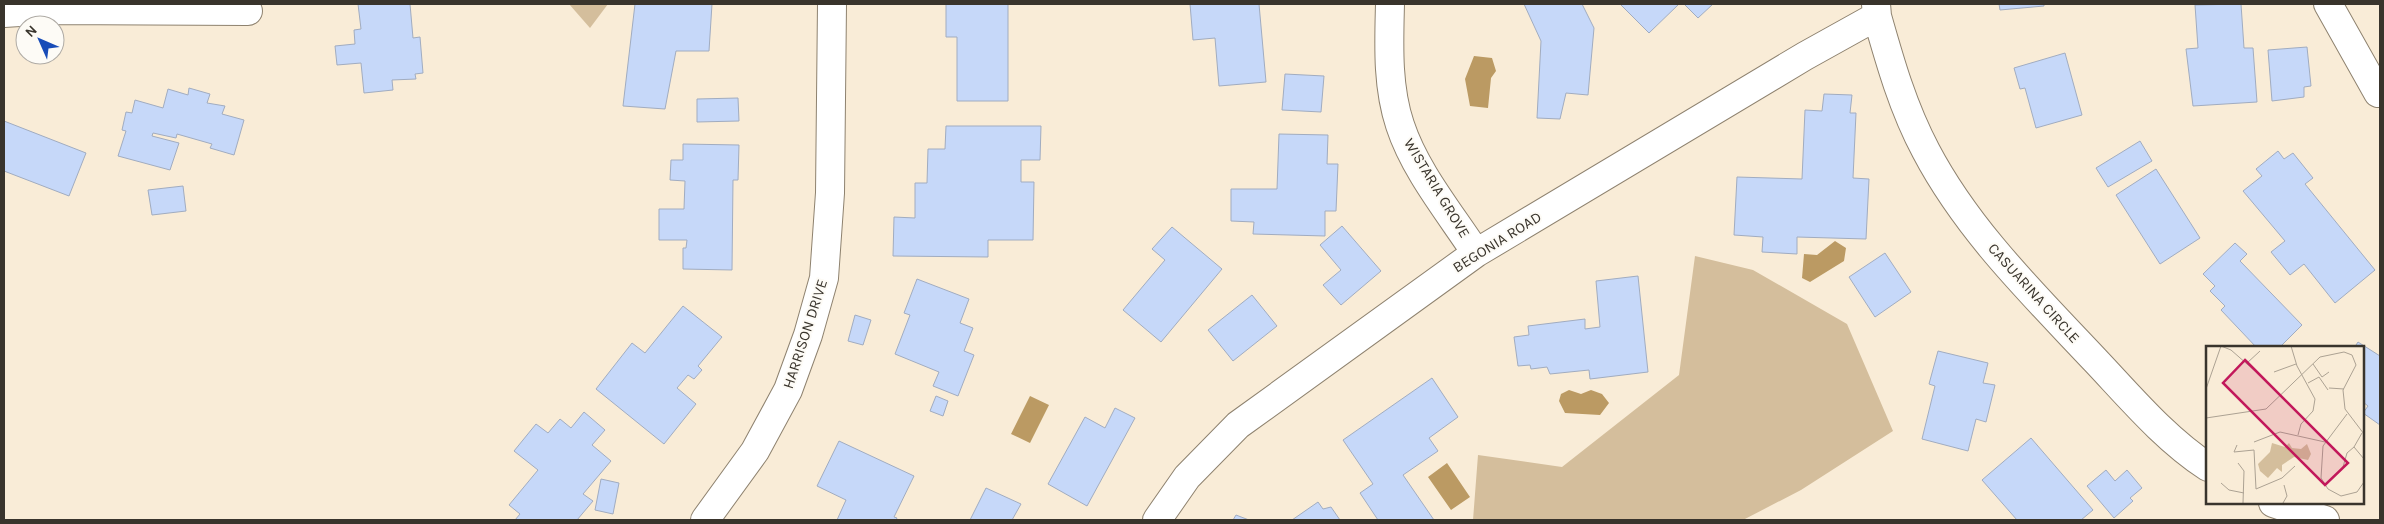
<svg xmlns="http://www.w3.org/2000/svg" width="2384" height="524" font-family="Karla,sans-serif">
	<style>
		.green { fill: #d4be9c }
		.water { fill: #bb9a63 }
		.building { fill: #c6d8f9; stroke: #a1acc0 }
		.lines { fill: none; stroke-linecap: round; stroke-linejoin: round }
		.minor-casing { stroke: #8e826f; stroke-width: 30 }
		.minor { stroke: #fff; stroke-width: 28 }
		.labels { text-anchor: middle; stroke-width: 4; stroke-linejoin: round; paint-order: stroke }
		.street-label { font-size: 15px; fill: #39342c; stroke: #fdfbf6 }
		.inset-road { fill: none; stroke: #aca293; stroke-width: 1 }
		.view { fill: #c2185b; fill-opacity: 0.15; stroke: #c2185b; stroke-width: 2.5 }
		.inset-edge { fill: none; stroke: #39342c; stroke-width: 2.5 }
	</style>
	<rect width="100%" height="100%" fill="#f9ecd7"/>
	<path class="green" d="M569,4H608L590,28Z
		M1695,256L1753,270L1847,324L1893,431L1801,490L1743,520H1473L1478,455L1562,467L1679,375Z"/>
	<path class="water" d="M1474,56L1492,58L1496,71L1491,78L1488,108L1470,106L1465,79Z
		M1835,241L1846,248L1844,261L1810,282L1802,278L1804,254L1817,255Z
		M1569,390L1581,394L1591,390L1602,394L1609,403L1600,415L1565,413L1559,401L1561,394Z
		M1030,396L1049,405L1030,443L1011,434Z
		M1447,463L1470,497L1451,510L1428,477Z"/>
	<path class="building" d="M358,4H410L413,38L420,37L423,73L415,74L416,79L392,80L393,90L364,93L361,63L337,65L335,46L355,44L354,30L361,29Z
		M635,4H712L709,51H676L665,109L623,106Z
		M931,4H1008V101H957V37H946V4Z
		M1190,4H1259L1266,82L1219,86L1215,38L1193,40Z
		M1524,4H1582L1594,28L1588,95L1566,93L1560,119L1537,118L1541,41Z
		M1620,4H1679L1649,33Z
		M1684,4H1713L1698,18Z
		M1999,4H2044V6L2000,10Z
		M2241,4L2244,48H2253L2257,102L2193,106L2186,49L2198,48L2195,5Z
		M2307,47L2311,86L2304,87V97L2272,101L2268,50Z
		M2065,53L2082,115L2036,128L2025,88L2020,89L2014,68Z
		M1285,74L1324,76L1321,112L1282,110Z
		M189,88L210,94L207,103L225,106L222,114L244,120L234,155L210,148L212,144L177,134L176,138L153,133L152,136L179,143L170,170L118,156L126,131L122,130L126,112L132,113L135,100L163,108L168,89L188,95Z
		M1824,94L1852,95L1850,113H1856L1853,178L1869,179L1866,239L1797,237V254L1762,252L1763,237L1734,235L1737,177L1802,179L1805,110L1822,111Z
		M738,98L739,121L697,122V99Z
		M4,121L86,153L69,196L4,171Z
		M946,126H1041L1040,160H1021V182H1034L1033,240H988V257L893,256L894,217L915,218V183H927L928,149H945Z
		M1279,134L1328,135L1327,164H1338L1336,211H1325V236L1253,234L1254,222L1231,221V189H1277Z
		M2140,141L2152,161L2108,187L2096,168Z
		M683,144L739,145L738,180H733L732,270L683,269V248H686L687,240H659V209H684L685,181L670,180L671,160H683Z
		M2278,151L2284,159L2293,153L2313,178L2305,184L2375,270L2335,303L2304,264L2290,275L2271,252L2285,241L2243,191L2262,176L2256,169Z
		M2156,169L2200,238L2160,264L2116,195Z
		M183,186L186,211L152,215L148,190Z
		M1342,226L1381,271L1341,305L1323,285L1341,270L1320,245Z
		M1172,227L1222,269L1161,342L1123,310L1165,260L1152,249Z
		M2235,243L2247,254L2240,261L2302,325L2279,348H2257L2221,310L2225,306L2210,291L2215,286L2203,274Z
		M1885,253L1911,292L1875,317L1849,277Z
		M1638,276L1648,372L1590,379L1589,370L1550,374L1547,367L1531,369L1530,365L1518,366L1514,337L1529,335L1528,326L1585,319V329L1600,327L1596,281Z
		M917,279L969,299L960,323L973,328L964,351L974,355L958,396L933,386L939,372L895,354L910,315L904,313Z
		M1252,295L1277,326L1233,361L1208,330Z
		M683,306L722,337L698,366L702,370L694,379L688,375L677,388L696,404L664,444L596,389L632,343L645,353Z
		M855,315L871,320L863,345L848,341Z
		M2358,342L2380,356V425L2363,413L2368,406L2363,402V348H2354Z
		M1938,351L1988,363L1983,383L1995,385L1986,422L1976,419L1968,451L1922,439L1935,386L1929,384Z
		M1432,378L1458,417L1429,438L1438,451L1403,475L1434,520H1378L1360,493L1373,484L1343,440Z
		M936,396L948,401L943,416L930,411Z
		M1115,408L1135,418L1087,506L1048,484L1085,417L1105,428Z
		M584,412L605,430L592,445L611,461L583,494L593,501L577,520H515L520,514L509,505L538,470L514,451L536,424L548,433L560,419L571,428Z
		M2031,438L2093,510L2081,520H2017L1982,480Z
		M839,441L914,476L894,517L897,518L896,520H837L846,500L817,486Z
		M2106,470L2115,481L2127,470L2142,488L2130,498L2133,501L2114,518L2087,486Z
		M601,479L619,483L613,514L595,510Z
		M986,488L1021,504L1012,520H970Z
		M1318,502L1323,509L1331,507L1340,520H1292Z
		M1236,515L1249,520H1233Z"/>
	<g class="lines">
		<defs>
			<path id="minor" d="M1390,4C1389,44 1387,86 1400,125C1415,171 1450,213 1476,253
				M1876,4L1877,16C1890,62 1903,108 1926,151C1968,231 2034,295 2095,360C2130,397 2165,439 2208,467
				M2328,4L2378,93
				M4,13L50,10L248,11
				M2273,503L2325,520
				M705,520L755,451L788,390L808,335L824,278L830,193L832,4
				M1157,520L1187,477L1238,425L1476,253L1805,56L1877,16"/>
		</defs>
		<use href="#minor" class="minor-casing"/>
		<use href="#minor" class="minor"/>
	</g>
	<g class="labels">
		<g class="street-label">
			<text transform="translate(1437 188) rotate(59)" y="5">WISTARIA GROVE</text>
			<text transform="translate(1497 242) rotate(-32)" y="5">BEGONIA ROAD</text>
			<text transform="translate(2034 293) rotate(48)" y="5">CASUARINA CIRCLE</text>
			<text transform="translate(805 334) rotate(-72)" y="5">HARRISON DRIVE</text>
		</g>
	</g>
	<g transform="translate(2206 346)">
		<rect width="158" height="158" fill="#f9ecd7"/>
		<path d="M66,97L79,101L83,97L86,102L95,103L101,98L105,108L102,114L88,111L76,119V126L71,122L62,132L54,125L52,118L64,106Z" fill="#d4be9c"/>
		<path class="inset-road" d="M15,0L25,4L49,25M85,0L91,20L109,53L107,65L95,78L92,89M41,17L54,5M107,18L116,31L123,26M68,26L90,18M102,37L113,31L122,44M123,42L138,43M0,43L15,0M141,68L117,100L115,132L122,143L135,150L151,146L158,136M0,72L60,63L114,11L138,6L146,9L150,19L137,44L139,63L158,88M156,87L148,101L158,113M48,96L74,86L119,96M31,99L28,106L48,104L50,143L76,132L89,120M32,117L38,125L37,157M137,121L141,107L148,101M15,137L23,144L38,147M77,157L81,150L78,139"/>
		<path class="view" d="M39,14L142,117L119,139L17,37Z"/>
		<rect width="158" height="158" class="inset-edge"/>
	</g>
	<rect width="2384" height="524" fill="none" stroke="#39342c" stroke-width="10"/>
	<g transform="translate(40 40) rotate(315)"><circle r="24" fill="#fdfbf6" stroke="#afaba5"/>
	<path d="M0-4L9 19L0 12L-9 19Z" fill="#184cb8"/>
	<text y="-8" font-size="14" font-weight="bold" text-anchor="middle" fill="#39342c">N</text>
	</g>
</svg>
